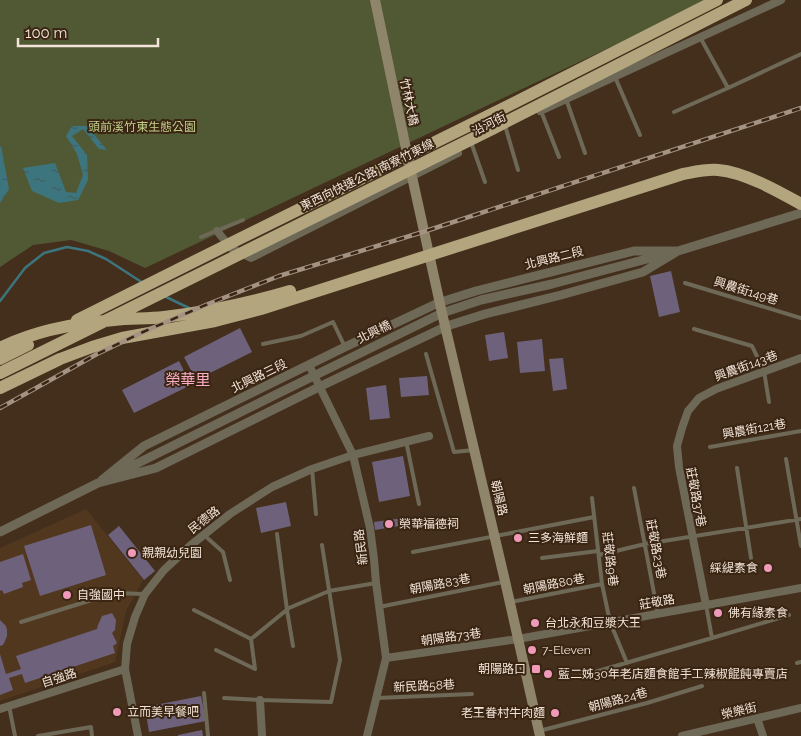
<svg xmlns="http://www.w3.org/2000/svg" width="801" height="736" font-family="Raleway,'Noto Sans TC',sans-serif">
	<style>
		.built { fill: #51371e }
		.park { fill: #515834 }
		.water { fill: url(#water-ripples) }
		.lines { fill: none; stroke-linecap: round; stroke-linejoin: round }
		.stream { stroke: #3d757f; stroke-width: 2.5 }
		.building { fill: #6e617b }
		.service { stroke: #6e6957; stroke-width: 4 }
		.minor { stroke: #6e6957; stroke-width: 8 }
		.tertiary { stroke: #6e6957; stroke-width: 9 }
		.secondary { stroke: #8f856a; stroke-width: 10 }
		.trunk { stroke: #b3a67e; stroke-width: 12 }
		.rail-casing { stroke: #a49383; stroke-width: 4.5 }
		.rail { stroke: #392512; stroke-width: 2.5; stroke-dasharray: 8; stroke-linecap: butt }
		.poi-dot { fill: #ef9ab8; stroke: #392512; stroke-width: 2 }
		.labels { text-anchor: middle; stroke-width: 4; stroke-linejoin: round; paint-order: stroke }
		.street-label { font-size: 12px; fill: #f2e4d8; stroke: #392512 }
		.park-label { font-size: 12px; fill: #c2d08c; stroke: #392512 }
		.poi-label { font-size: 12px; fill: #f2e4d8; stroke: #392512; text-anchor: start }
		.quarter-label { font-size: 15px; fill: #fdadc8; stroke: #392512 }
	</style>
	<defs>
		<pattern id="water-ripples" width="26" height="14" patternUnits="userSpaceOnUse" patternTransform="scale(1.25)"><rect width="26" height="14" fill="#3d757f"/><path d="M2 4q2-2 4 0t4 0M15 11q2-2 4 0t4 0" fill="none" stroke="#435c60"/></pattern>
	</defs>
	<rect width="100%" height="100%" fill="#442f1c"/>
	<path class="built" d="M86,509L143,580L126,611L115,662L0,701V548Z"/>
	<path class="park" d="M0,0H721L636,35L145,268L109,251L71,240L33,245L0,267Z"/>
	<path class="water" d="M72,126H87L107,150L99,149L83,129L72,136L87,155L88,180L78,200L59,203L32,191L23,168L55,163L66,192L76,193L83,175L77,154L66,136Z
		M1,146L9,189L0,203V147Z"/>
	<g class="lines">
		<path class="stream" d="M164,296L189,308
			M0,301L25,268L44,253L67,247L88,251L106,259L143,283"/>
	</g>
	<path class="building" d="M671,271L680,312L659,317L650,276Z
		M240,328L252,352L196,380L184,357Z
		M504,332L508,358L489,361L485,335Z
		M542,339L545,371L520,373L517,342Z
		M563,358L567,389L553,391L549,359Z
		M179,361L191,385L134,413L122,390Z
		M427,376L429,395L401,397L399,378Z
		M386,385L390,418L370,420L366,388Z
		M403,456L410,496L379,502L372,462Z
		M286,502L291,526L261,533L256,508Z
		M403,518L405,525L375,530L374,522Z
		M91,525L106,575L40,596L24,546Z
		M119,526L155,571L144,580L108,535Z
		M23,554L31,580L22,583L23,587L4,594L2,590L0,591V562Z
		M112,613L116,620L115,630L112,633L117,643L113,646L115,653L25,683L22,674L9,678L13,690L0,695V654L6,674L21,669L16,656L97,629L98,625L102,616Z
		M0,620L6,626L7,630V636L5,641L3,645L0,646Z
		M201,696L206,721L149,732L145,707Z
		M202,730L203,736H178V735Z"/>
	<g class="lines">
		<path class="service" d="M615,77L640,135
			M728,88L801,54
			M566,99L585,153
			M541,111L559,157
			M674,112L728,88L700,37
			M506,129L518,170
			M472,145L485,182
			M201,237L243,220
			M685,283L801,318
			M694,329L752,346L764,371L769,402
			M263,344L301,336L333,322L345,347
			M426,354L454,452L474,450
			M406,441L419,504
			M710,447L801,431
			M786,459L801,546
			M737,468L751,558
			M312,469L316,514
			M634,488L658,614
			M592,498L602,584L610,622L627,663
			M277,534L287,610L293,646
			M204,535L223,552L230,580
			M413,552L594,517
			M599,555L645,544L801,519
			M542,558L598,551
			M511,602L602,584
			M706,605L712,638
			M379,607L503,582
			M194,610L251,639L289,608L329,591L376,583
			M21,622L114,593L145,594
			M216,650L255,669L251,639
			M797,663L801,662
			M581,676L712,638L789,615
			M204,693L208,736
			M224,698L260,700L331,702L340,660L322,545
			M377,698L472,694
			M9,706L15,736
			M539,731L647,703L702,686
			M38,736L91,727L92,736"/>
		<path class="minor" d="M540,111L781,0
			M217,231L231,248L251,258L458,153
			M309,365L353,455L370,528L374,559L376,583L386,658L367,736
			M706,605L679,467L677,446L682,428L688,411L699,398L716,389L801,358
			M386,658L518,639L801,588
			M260,700L262,736
			M0,709L125,669
			M757,718L763,736
			M138,736L125,669L127,644L135,617L145,594L164,570L191,545L230,514L272,487L312,469L353,455L429,436
			M682,736L801,708"/>
		<path class="tertiary" d="M116,474L277,394L442,313L481,300L552,284L666,254
			M102,480L144,446L345,347L438,303L476,291L634,251H678
			M0,532L98,483L156,468L319,387L447,326L485,314L561,295L643,272L678,251L801,213"/>
		<path class="secondary" d="M375,0L409,163L442,313L505,581L540,736"/>
		<path class="trunk" d="M77,320L237,240L488,116L717,0
			M0,348C34,331 77,323 114,320C131,318 147,319 164,317C207,312 249,303 290,291
			M0,359L28,345
			M0,373L494,128L746,0
			M0,388L60,359L92,347L122,338L215,321L261,309L683,174C694,172 707,169 718,170C744,172 778,191 801,204"/>
		<defs>
			<path id="rail" d="M0,408L97,354L143,332L208,304L279,276L426,231L801,108"/>
		</defs>
		<use href="#rail" class="rail-casing"/>
		<use href="#rail" class="rail"/>
	</g>
	<g class="poi-dot">
		<circle cx="389" cy="524" r="5"/>
		<circle cx="518" cy="538" r="5"/>
		<circle cx="132" cy="553" r="5"/>
		<circle cx="768" cy="568" r="5"/>
		<circle cx="67" cy="595" r="5"/>
		<circle cx="718" cy="613" r="5"/>
		<circle cx="535" cy="623" r="5"/>
		<circle cx="532" cy="650" r="5"/>
		<rect x="531" y="664" width="10" height="10" rx="2.5"/>
		<circle cx="548" cy="674" r="5"/>
		<circle cx="117" cy="712" r="5"/>
		<circle cx="555" cy="713" r="5"/>
	</g>
	<g class="labels">
		<g class="street-label">
			<text transform="translate(409 102) rotate(78)" y="4">竹林大橋</text>
			<text transform="translate(489 124) rotate(-27)" y="4">沿河街</text>
			<text transform="translate(367 175) rotate(-26)" y="4">東西向快速公路 南寮竹東線</text>
			<text transform="translate(554 258) rotate(-14)" y="4">北興路二段</text>
			<text transform="translate(746 291) rotate(17)" y="4">興農街149巷</text>
			<text transform="translate(374 332) rotate(-26)" y="4">北興橋</text>
			<text transform="translate(746 366) rotate(-20)" y="4">興農街143巷</text>
			<text transform="translate(259 376) rotate(-26)" y="4">北興路三段</text>
			<text transform="translate(754 429) rotate(-10)" y="4">興農街121巷</text>
			<text transform="translate(696 497) rotate(79)" y="4">莊敬路37巷</text>
			<text transform="translate(499 498) rotate(77)" y="4">朝陽路</text>
			<text transform="translate(204 520) rotate(-38)" y="4">民德路</text>
			<text transform="translate(361 547) rotate(-97)" y="4">新民路</text>
			<text transform="translate(656 549) rotate(79)" y="4">莊敬路23巷</text>
			<text transform="translate(610 559) rotate(83)" y="4">莊敬路9巷</text>
			<text transform="translate(440 584) rotate(-11)" y="4">朝陽路83巷</text>
			<text transform="translate(554 584) rotate(-11)" y="4">朝陽路80巷</text>
			<text transform="translate(657 602) rotate(-10)" y="4">莊敬路</text>
			<text transform="translate(451 637) rotate(-8)" y="4">朝陽路73巷</text>
			<text transform="translate(59 678) rotate(-18)" y="4">自強路</text>
			<text transform="translate(424 686) rotate(-3)" y="4">新民路58巷</text>
			<text transform="translate(618 700) rotate(-15)" y="4">朝陽路24巷</text>
			<text transform="translate(739 711) rotate(-13)" y="4">榮樂街</text>
		</g>
		<g class="park-label">
			<text x="142" y="131">頭前溪竹東生態公園</text>
		</g>
		<g class="poi-label">
			<text x="399" y="528">榮華福德祠</text>
			<text x="528" y="542">三多海鮮麵</text>
			<text x="142" y="557">親親幼兒園</text>
			<text x="758" y="572" text-anchor="end">綵緹素食</text>
			<text x="77" y="599">自強國中</text>
			<text x="728" y="617">佛有緣素食</text>
			<text x="545" y="627">台北永和豆漿大王</text>
			<text x="542" y="654">7-Eleven</text>
			<text x="526" y="673" text-anchor="end">朝陽路口</text>
			<text x="558" y="678">藍二姊30年老店麵食館手工辣椒餛飩專賣店</text>
			<text x="127" y="716">立而美早餐吧</text>
			<text x="545" y="717" text-anchor="end">老王眷村牛肉麵</text>
		</g>
		<g class="quarter-label">
			<text x="188" y="385">榮華里</text>
		</g>
	</g>
	<path d="M18 38v8h140v-8" fill="none" stroke="#f2e4d8" stroke-width="2.5"/>
	<text x="25" y="38" font-size="15" fill="#f2e4d8" stroke="#392512" stroke-width="4" paint-order="stroke">100 m</text>
</svg>
